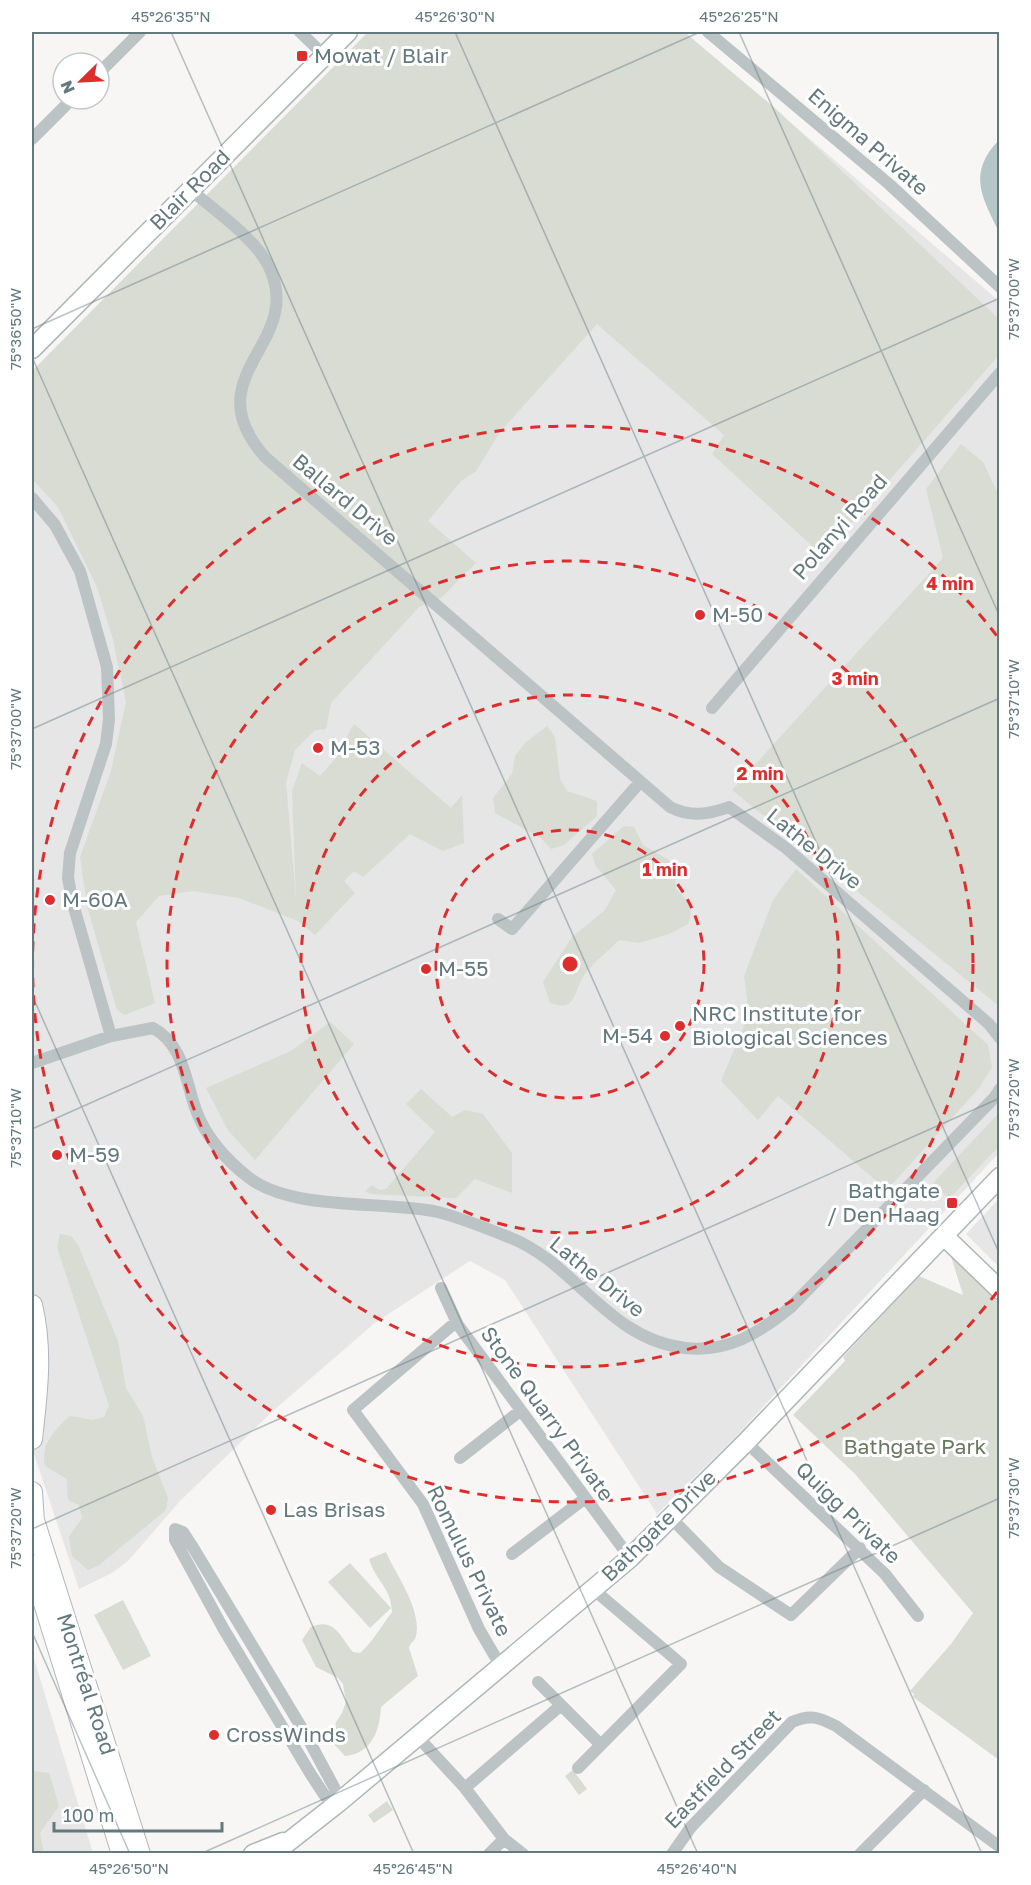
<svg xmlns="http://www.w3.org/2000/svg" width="1031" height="1885" font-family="'Golos Text',sans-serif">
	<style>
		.built { fill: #e5e6e5 }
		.green { fill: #d8dcd3 }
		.water { fill: #b4c6c6 }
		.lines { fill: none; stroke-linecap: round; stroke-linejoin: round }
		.secondary-casing { stroke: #aeb7b9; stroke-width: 21 }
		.primary-casing { stroke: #b0b7b9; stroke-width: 22 }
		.street { stroke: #bcc3c4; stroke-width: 12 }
		.secondary { stroke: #fff; stroke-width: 18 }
		.primary { stroke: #fff; stroke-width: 20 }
		.ticks { fill: none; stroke: #63797e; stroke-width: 1.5; stroke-opacity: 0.45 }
		.ring { fill: none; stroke: #df2d2e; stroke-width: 3; stroke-dasharray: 10 8 }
		.poi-dot { fill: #df2d2e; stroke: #fff; stroke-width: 2 }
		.labels { text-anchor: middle; stroke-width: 6; stroke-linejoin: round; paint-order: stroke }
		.poi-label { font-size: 21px; fill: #63797e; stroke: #fff; text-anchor: start }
		.street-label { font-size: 21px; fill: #63797e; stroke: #fff }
		.park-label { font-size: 21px; fill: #6a7761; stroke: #fff }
		.centre { fill: #df2d2e; stroke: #fff; stroke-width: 3 }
		.ring-label { font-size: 18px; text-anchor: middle; font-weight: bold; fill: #df2d2e; stroke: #fff; stroke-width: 6; stroke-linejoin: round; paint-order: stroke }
		.neatline { fill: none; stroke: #63797e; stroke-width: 2 }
		.ticks-label { font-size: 15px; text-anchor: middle; fill: #63797e }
	</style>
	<rect width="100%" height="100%" fill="#f7f6f4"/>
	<path class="built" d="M372,32H685L999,301V1153L734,1438L657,1514L505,1280L470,1261L376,1322L274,1410L179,1502L128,1561L112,1573L79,1589L32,1448V376Z
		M999,1199V1267L966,1234Z
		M32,1652L93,1853H32Z"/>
	<path class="green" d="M368,32H684L776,109L999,319V355L823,556L712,454L724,435L597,324L500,432L476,471L461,481L428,521L476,563L442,597L419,607L331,703L326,729L315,730L295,750L286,782L296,900L292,791L302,763L320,776L335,759L354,724L451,808L462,795L464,843L443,851L410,834L363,877L354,871L344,881L355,893L315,935L298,921L239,898L193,891L159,896L136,922L155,1003L125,1015L117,1010L87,906L80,857L111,771L126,702L113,640L97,587L58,507L32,479V371Z
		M961,444L983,462L999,496V1006L732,790L943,558L926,489Z
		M547,726L555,737L560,779L567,791L597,801V816L564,845L551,849L541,838L495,813L493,798L512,774L515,756L525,743Z
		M624,826L634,827L643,845L669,860L674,868L676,889L690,904L691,915L688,924L669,934L639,943L619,940C608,951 594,962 584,975C573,990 578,1013 550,1003L543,982L572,937L605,910L616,890L595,865L592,854Z
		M796,869L988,1045L992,1067L979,1088L887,1190L778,1096L758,1120L721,1081L749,1014L744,976L773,900Z
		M330,1022L354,1044L255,1160L228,1130L206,1088L291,1051Z
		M421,1089L452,1117L465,1110L483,1114L512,1153V1193L475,1179L456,1198L371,1194L365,1191L372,1185L379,1190L386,1189L435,1132L406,1104Z
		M999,1113V1146L949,1199L933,1183Z
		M60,1234L71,1236L78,1245L118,1341L126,1388L143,1416L152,1457L168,1498L166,1510L98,1566L88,1570L72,1556L69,1537L82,1518L79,1505L68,1500L67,1479L45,1466C40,1444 55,1430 70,1416L93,1420L104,1417L109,1406L57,1247Z
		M950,1253L999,1303V1760L913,1697L914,1694L910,1691L951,1644L973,1613L855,1474L793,1415L845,1361L843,1357L919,1276L963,1295Z
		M386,1552C396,1575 422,1609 416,1636C415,1641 410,1643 409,1648L418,1676L381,1707C380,1729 372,1754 345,1756L333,1743L336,1722L342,1713L346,1701L343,1684L338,1678L316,1667L302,1640L311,1627C335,1617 340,1637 353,1652L360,1653C375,1639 380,1628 392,1612C391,1587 376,1582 369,1559Z
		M350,1563L391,1608L370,1628L328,1582Z
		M123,1600L151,1656L123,1670L94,1615Z
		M573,1770L587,1789L579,1795L565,1776Z
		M32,1771L49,1773L59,1806L40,1833L44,1853H32Z
		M387,1801L393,1810L374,1823L368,1815Z"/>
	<path class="water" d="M999,140V232C982,197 967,173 999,140Z"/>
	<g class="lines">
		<defs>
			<path id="secondary" d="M32,349L348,32
				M944,1236L1000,1290
				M253,1854L283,1842
				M273,1854L338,1803L630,1558L746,1442L1000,1177"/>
			<path id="primary" d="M32,1305C43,1351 37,1394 32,1439
				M32,1492L34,1522
				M32,1514L140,1854
				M32,1565L122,1854"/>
		</defs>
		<use href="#secondary" class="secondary-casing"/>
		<use href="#primary" class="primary-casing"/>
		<path class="street" d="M300,32L324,55
			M708,32L889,184L1000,287
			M99,73L140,32
			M32,139L72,99
			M191,190C213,209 253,237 267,263C310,343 191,373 265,457L670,807C689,817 708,815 729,807L786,848L989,1024L1000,1038
			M32,498L55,525L80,571L107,667L109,719L106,744L70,853L68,878L73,904L111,1036
			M712,708L1000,373
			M498,919L512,929L640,782
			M32,1063L111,1036L153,1028C184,1045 185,1080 196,1110C205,1136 226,1160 248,1177C292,1212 384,1200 438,1212C462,1218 488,1229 511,1238C576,1264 608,1339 685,1348C728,1353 759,1333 791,1307L994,1098L1000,1089
			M441,1288L458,1325L630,1558
			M456,1322L353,1410L423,1504L479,1629L500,1665
			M746,1442L885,1574L918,1616
			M460,1458L520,1411
			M671,1518L719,1567L791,1615L860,1548
			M175,1529L183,1532L194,1549L306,1735L335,1789L338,1803L325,1796L310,1773L223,1628L175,1540Z
			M512,1554L584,1499
			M538,1682L600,1744
			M417,1736L465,1788L504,1839L523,1854
			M578,1768L681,1664L593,1589
			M465,1788L560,1706
			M489,1854L504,1839
			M672,1854L691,1827L792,1722C810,1714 818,1717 836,1726L1000,1847
			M860,1854L924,1790"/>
		<use href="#secondary" class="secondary"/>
		<use href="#primary" class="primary"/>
	</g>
	<path class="ticks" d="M171,32L982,1854M455,32L1000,1255M739,32L1000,617M32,329L700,32M32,357L698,1854M32,729L1000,298M32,995L414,1854M32,1129L1000,698M32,1529L1000,1098M32,1632L130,1854M200,1854L1000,1498"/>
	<g class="ring">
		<circle cx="570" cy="964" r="134"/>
		<circle cx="570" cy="964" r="269"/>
		<circle cx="570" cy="964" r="403"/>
		<path d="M997 1292A538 538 0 1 1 997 636"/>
	</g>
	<g class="poi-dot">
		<rect x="296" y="50" width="12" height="12" rx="3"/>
		<circle cx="700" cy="615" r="6"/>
		<circle cx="318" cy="748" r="6"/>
		<circle cx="50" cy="900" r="6"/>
		<circle cx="426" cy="969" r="6"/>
		<circle cx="680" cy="1026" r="6"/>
		<circle cx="665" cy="1036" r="6"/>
		<circle cx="57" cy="1155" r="6"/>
		<rect x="946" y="1197" width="12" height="12" rx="3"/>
		<circle cx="271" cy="1510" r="6"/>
		<circle cx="214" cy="1735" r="6"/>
	</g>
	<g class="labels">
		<g class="poi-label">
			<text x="314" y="63">Mowat / Blair</text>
			<text x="712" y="622">M-50</text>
			<text x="330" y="755">M-53</text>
			<text x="62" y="907">M-60A</text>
			<text x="438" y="976">M-55</text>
			<text x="692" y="1021">NRC Institute for<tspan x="692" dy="24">Biological Sciences</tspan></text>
			<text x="653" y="1043" text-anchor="end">M-54</text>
			<text x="69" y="1162">M-59</text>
			<text x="940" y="1198" text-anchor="end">Bathgate<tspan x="940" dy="24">/ Den Haag</tspan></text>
			<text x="283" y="1517">Las Brisas</text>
			<text x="226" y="1742">CrossWinds</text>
		</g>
		<g class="street-label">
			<text transform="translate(868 142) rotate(41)" y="7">Enigma Private</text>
			<text transform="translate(190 190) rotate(-45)" y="7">Blair Road</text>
			<text transform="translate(345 500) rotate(40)" y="7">Ballard Drive</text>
			<text transform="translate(840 527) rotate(-49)" y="7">Polanyi Road</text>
			<text transform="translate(814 849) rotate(39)" y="7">Lathe Drive</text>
			<text transform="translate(597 1277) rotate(39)" y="7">Lathe Drive</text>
			<text transform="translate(547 1414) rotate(54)" y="7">Stone Quarry Private</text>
			<text transform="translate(848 1513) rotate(44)" y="7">Quigg Private</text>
			<text transform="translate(659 1526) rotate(-44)" y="7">Bathgate Drive</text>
			<text transform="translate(469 1561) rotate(64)" y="7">Romulus Private</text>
			<text transform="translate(86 1684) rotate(72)" y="7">Montréal Road</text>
			<text transform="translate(723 1769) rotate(-46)" y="7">Eastfield Street</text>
		</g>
		<g class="park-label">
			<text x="915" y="1454">Bathgate Park</text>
		</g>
	</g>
	<circle cx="570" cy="964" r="9" class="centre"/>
	<g class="ring-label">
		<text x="950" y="590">4 min</text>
		<text x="855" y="685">3 min</text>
		<text x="760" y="780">2 min</text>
		<text x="665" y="876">1 min</text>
	</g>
	<rect width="1031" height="1885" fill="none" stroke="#ffffff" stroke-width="66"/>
	<g transform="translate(81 81) rotate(246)"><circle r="28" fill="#ffffff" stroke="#c1c9cb" stroke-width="1.5"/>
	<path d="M0-4.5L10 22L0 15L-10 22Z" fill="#df2d2e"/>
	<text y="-9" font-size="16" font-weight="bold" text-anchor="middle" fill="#63797e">N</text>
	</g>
	<path d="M54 1822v9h168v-9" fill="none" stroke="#63797e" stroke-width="3"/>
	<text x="63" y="1822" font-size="18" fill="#63797e" stroke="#ffffff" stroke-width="4.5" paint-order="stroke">100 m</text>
	<rect x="33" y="33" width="965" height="1819" class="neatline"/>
	<g class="ticks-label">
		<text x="171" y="22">45°26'35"N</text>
		<text x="455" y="22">45°26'30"N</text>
		<text x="739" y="22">45°26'25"N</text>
		<text transform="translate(1014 299) rotate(-90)" y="5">75°37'00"W</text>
		<text transform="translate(16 329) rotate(-90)" y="5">75°36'50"W</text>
		<text transform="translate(1014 699) rotate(-90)" y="5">75°37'10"W</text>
		<text transform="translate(16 729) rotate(-90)" y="5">75°37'00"W</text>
		<text transform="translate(1014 1099) rotate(-90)" y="5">75°37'20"W</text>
		<text transform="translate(16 1128) rotate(-90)" y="5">75°37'10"W</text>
		<text transform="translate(1014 1498) rotate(-90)" y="5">75°37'30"W</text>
		<text transform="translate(16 1528) rotate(-90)" y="5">75°37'20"W</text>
		<text x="129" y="1874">45°26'50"N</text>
		<text x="413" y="1874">45°26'45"N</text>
		<text x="697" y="1874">45°26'40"N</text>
	</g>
</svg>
